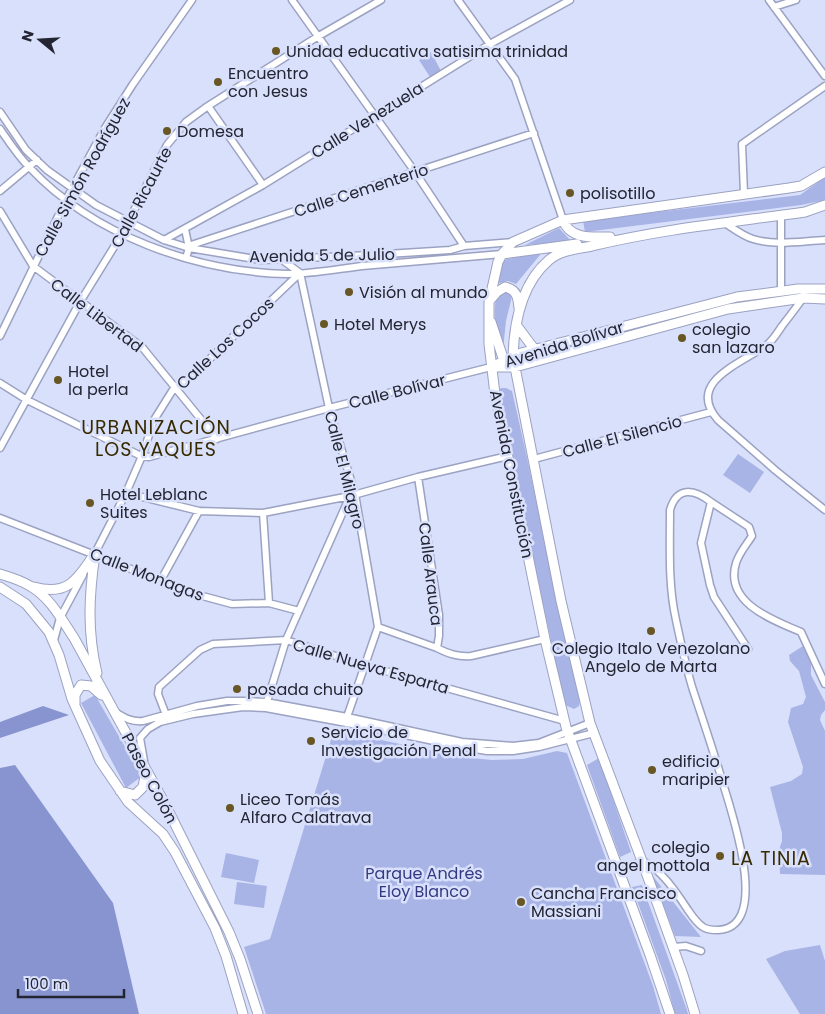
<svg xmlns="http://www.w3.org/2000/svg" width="825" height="1014" font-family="Poppins,sans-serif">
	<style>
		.green { fill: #a9b4e6 }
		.water { fill: #8894cf }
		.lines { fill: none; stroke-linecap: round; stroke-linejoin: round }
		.street-casing { stroke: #9ba2c2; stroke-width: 9 }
		.secondary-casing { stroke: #9ba2c2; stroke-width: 11 }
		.street { stroke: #fff; stroke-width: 6 }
		.secondary { stroke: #fff; stroke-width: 9 }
		.poi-dot { fill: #685624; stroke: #d9e0fb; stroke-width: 2 }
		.labels { text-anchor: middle; stroke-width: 5; stroke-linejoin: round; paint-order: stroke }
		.poi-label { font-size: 16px; fill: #232532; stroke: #d9e0fb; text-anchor: start }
		.street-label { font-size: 16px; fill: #232532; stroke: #d9e0fb }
		.park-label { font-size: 16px; fill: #343a82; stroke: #d9e0fb }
		.quarter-label { font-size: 19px; letter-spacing: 1px; fill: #392b01; stroke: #d9e0fb }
	</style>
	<rect width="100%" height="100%" fill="#d9e0fb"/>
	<path class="green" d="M431,52L441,71L430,77L419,60Z
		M825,177V200L801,205L585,232L583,221L800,195Z
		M559,228L571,241L525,245Z
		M539,252L540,255L516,284L508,281L495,284L499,261Z
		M505,291L509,292L512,296L506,321L503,350C496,333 493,316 496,298Z
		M501,388H506L512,391C536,494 555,597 580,698L579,706L574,709L565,705L497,393Z
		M738,454L764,472L750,493L723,475Z
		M803,646L811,658V675L825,702V710L821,715L820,720L825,731V875L780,874L779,850L782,841V833L770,787L791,781L802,774L803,767L788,722L791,708L803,704L806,697L799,671L790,661L789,655Z
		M95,695L142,776L126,788L81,703Z
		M334,730L461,757L492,760L523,759L557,751L567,753L653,986L661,1014H266L244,947L270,939Z
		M599,758L631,852L620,857L587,765Z
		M226,853L259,860L254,883L221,877Z
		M652,875L701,937L675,936Z
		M237,882L267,886L264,908L234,904Z
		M642,885L687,1010L688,1014H675L666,980L632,887Z
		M820,945L825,961V1014H800L766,959L785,951Z"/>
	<path class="water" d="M43,706L69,715L0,738V722Z
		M15,765L113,903L139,1014H0V768Z"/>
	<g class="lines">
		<defs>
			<path id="street" d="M292,0L415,172L464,246
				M458,0L515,79L563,220
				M769,0L825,76
				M774,7L796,0
				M208,106L263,185
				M0,112L26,150L47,170L96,205L164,240L189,248L261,260L371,255L450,250L464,246L513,242
				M0,129C9,142 18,156 30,168C93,235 196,272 287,274C311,274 337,269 362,266C408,262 455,258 502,254
				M0,191L37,160
				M744,194L742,144L825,86
				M0,211L33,266L142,347L217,439
				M725,223C734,229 743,236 753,239C775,246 802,241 825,240
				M185,229L189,248L186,258
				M164,240L263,185L490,44L570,0
				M188,246L534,133
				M281,259L300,273
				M300,273L329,408L355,494L378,627L346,720
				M781,291V215
				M803,298C796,308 789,317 782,326C778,332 773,340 768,344C744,363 684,381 718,420L775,470L825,510
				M0,336L66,200L105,128L133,84L192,0
				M0,383L27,400L139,455L149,457L329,408L491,367
				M0,448L80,302L122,234L167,145L186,122L208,106L317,37L381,0
				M534,459L711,412
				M418,477L439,615V636L437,648C449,654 458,657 471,656L545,639
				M126,493L199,511L263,513L350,496L418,477L508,456
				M711,502L749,527L752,536C747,544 739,553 736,563C724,603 773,620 801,632L825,684
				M263,513L269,603
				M0,518L195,594L232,604L269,603L299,611
				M93,557L126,493L142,456L154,420L174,388L197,371L300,273
				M161,580L199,511
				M378,627L437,648
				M54,640L60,618L83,575
				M266,705L286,640L350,496
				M115,712C125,718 131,722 143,721L197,706L227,701H245L266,702L347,717L462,742L513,746L539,743L590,723
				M166,715L158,694L159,687L200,650L213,644L286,640L364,665L565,721
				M144,761L140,738L148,729L160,722L193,714L243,707L266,708L352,724L463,747L487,751H513L539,747L594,733
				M619,872L642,861C660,867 678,895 688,910C692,916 697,923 703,927C707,930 713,930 718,930C773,928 730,808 722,780C713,750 703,720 693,690C686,668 681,643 676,620C668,585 670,547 670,510C677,486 694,489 711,502L701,543L710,585L714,597L748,649
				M673,947L686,946L701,951"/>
			<path id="secondary" d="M563,220C570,240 593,237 610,237
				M502,254L577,244
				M490,300L497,292L505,287C517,290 518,297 519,308
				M491,322L504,361
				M517,326L535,350
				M491,367L521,353L737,297L798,289H825
				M494,367H515L728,309L803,298L825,299
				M95,554C89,595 87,632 97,673
				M0,574C10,577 21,580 30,586C50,597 62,620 74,638L165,804L229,932L240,959L258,1014
				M0,587L26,604L49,632L59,655L72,699L100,761L128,802L163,834L175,852L215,928L226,956L243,1014
				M34,587C66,596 77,581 93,556
				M75,704V695L81,685L91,686L101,695
				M120,791L135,795L143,787L146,770
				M670,1014L650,955L566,727L545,639L495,394L489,344V302L498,262L502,254L513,242L563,220L789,188L801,186L825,172
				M695,1014L683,975L642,861L590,723L561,601L513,357C514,323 522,283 549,260C561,250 577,249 592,246C661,229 734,222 805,212L825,205"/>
		</defs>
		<use href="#street" class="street-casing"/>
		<use href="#secondary" class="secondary-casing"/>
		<use href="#street" class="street"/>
		<use href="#secondary" class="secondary"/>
	</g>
	<g class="poi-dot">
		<circle cx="276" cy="51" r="5"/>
		<circle cx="218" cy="82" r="5"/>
		<circle cx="167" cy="131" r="5"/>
		<circle cx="570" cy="193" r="5"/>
		<circle cx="349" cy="292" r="5"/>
		<circle cx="324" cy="324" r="5"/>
		<circle cx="682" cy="338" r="5"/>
		<circle cx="58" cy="380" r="5"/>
		<circle cx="90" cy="503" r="5"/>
		<circle cx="651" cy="631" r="5"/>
		<circle cx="237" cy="689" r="5"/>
		<circle cx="311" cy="741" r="5"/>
		<circle cx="652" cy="770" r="5"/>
		<circle cx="230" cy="808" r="5"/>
		<circle cx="720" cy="856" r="5"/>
		<circle cx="521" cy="902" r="5"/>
	</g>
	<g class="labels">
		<g class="poi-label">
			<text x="286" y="57">Unidad educativa satisima trinidad</text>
			<text x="228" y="79">Encuentro<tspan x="228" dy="18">con Jesus</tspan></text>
			<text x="177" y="137">Domesa</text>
			<text x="580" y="199">polisotillo</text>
			<text x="359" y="298">Visión al mundo</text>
			<text x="334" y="330">Hotel Merys</text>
			<text x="692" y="335">colegio<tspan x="692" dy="18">san lazaro</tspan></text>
			<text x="68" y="377">Hotel<tspan x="68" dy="18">la perla</tspan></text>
			<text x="100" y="500">Hotel Leblanc<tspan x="100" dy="18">Suites</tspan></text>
			<text x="651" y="654" text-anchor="middle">Colegio Italo Venezolano<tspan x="651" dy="18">Angelo de Marta</tspan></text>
			<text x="247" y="695">posada chuito</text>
			<text x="321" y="738">Servicio de<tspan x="321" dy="18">Investigación Penal</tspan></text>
			<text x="662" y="767">edificio<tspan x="662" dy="18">maripier</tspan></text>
			<text x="240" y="805">Liceo Tomás<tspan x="240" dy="18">Alfaro Calatrava</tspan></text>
			<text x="710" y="853" text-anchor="end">colegio<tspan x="710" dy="18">angel mottola</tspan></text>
			<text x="531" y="899">Cancha Francisco<tspan x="531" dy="18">Massiani</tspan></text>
		</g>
		<g class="street-label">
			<text transform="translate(367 120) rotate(-32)" y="6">Calle Venezuela</text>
			<text transform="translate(82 177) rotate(-61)" y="6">Calle Simón Rodríguez</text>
			<text transform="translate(361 190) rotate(-18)" y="6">Calle Cementerio</text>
			<text transform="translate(141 197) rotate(-62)" y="6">Calle Ricaurte</text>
			<text transform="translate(322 255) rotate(-1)" y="6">Avenida 5 de Julio</text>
			<text transform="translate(97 315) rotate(37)" y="6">Calle Libertad</text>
			<text transform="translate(225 343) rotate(-43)" y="6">Calle Los Cocos</text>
			<text transform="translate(564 344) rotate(-17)" y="6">Avenida Bolívar</text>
			<text transform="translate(397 391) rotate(-14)" y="6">Calle Bolívar</text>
			<text transform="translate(622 436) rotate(-15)" y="6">Calle El Silencio</text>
			<text transform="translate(345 470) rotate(76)" y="6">Calle El Milagro</text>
			<text transform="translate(512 474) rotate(79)" y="6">Avenida Constitución</text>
			<text transform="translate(147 574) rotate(21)" y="6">Calle Monagas</text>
			<text transform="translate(431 574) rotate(83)" y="6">Calle Arauca</text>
			<text transform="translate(371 666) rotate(16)" y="6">Calle Nueva Esparta</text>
			<text transform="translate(150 778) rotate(62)" y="6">Paseo Colón</text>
		</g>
		<g class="park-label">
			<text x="424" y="879">Parque Andrés<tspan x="424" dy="18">Eloy Blanco</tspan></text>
		</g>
		<g class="quarter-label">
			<text x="156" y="434">URBANIZACIÓN<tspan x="156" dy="22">LOS YAQUES</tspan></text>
			<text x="771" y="865">LA TINIA</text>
		</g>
	</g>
	<g transform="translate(40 40) rotate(288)" stroke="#d9e0fb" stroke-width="4" paint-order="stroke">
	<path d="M0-4L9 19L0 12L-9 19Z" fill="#232532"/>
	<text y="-8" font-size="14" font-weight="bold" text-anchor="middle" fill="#232532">N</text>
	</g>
	<path d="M18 989v8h106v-8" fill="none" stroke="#232532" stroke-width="2.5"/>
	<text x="25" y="989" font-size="15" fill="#232532" stroke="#d9e0fb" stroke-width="4" paint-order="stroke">100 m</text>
</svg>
